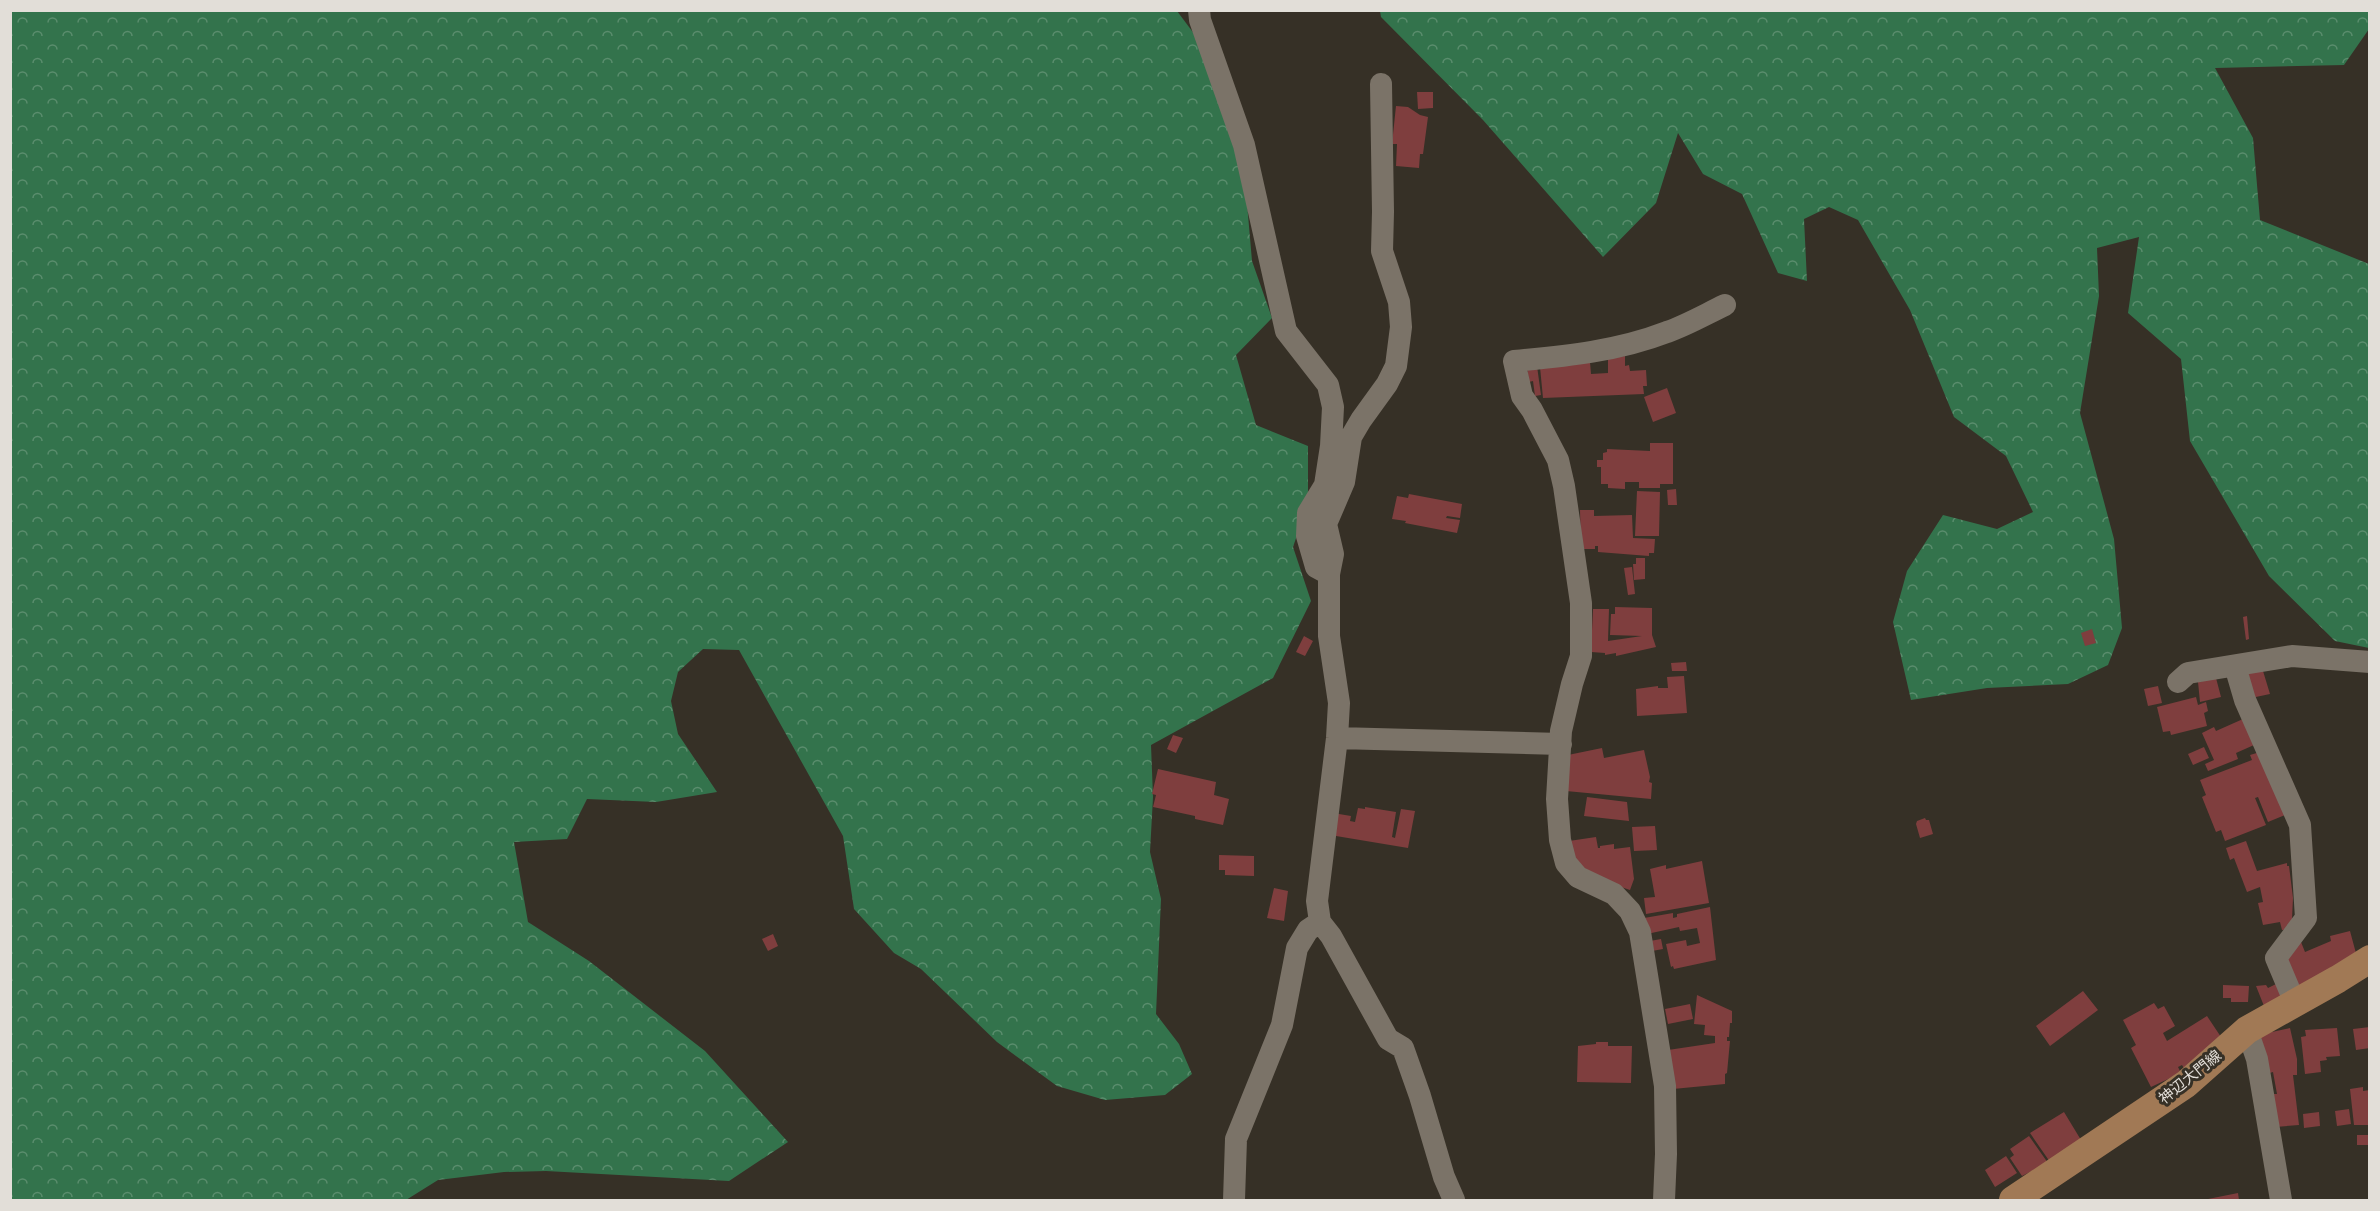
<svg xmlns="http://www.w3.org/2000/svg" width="2380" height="1211" font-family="Quicksand,'Noto Sans JP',sans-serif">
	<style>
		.forest { fill: url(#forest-crowns) }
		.building { fill: #7f3e3e }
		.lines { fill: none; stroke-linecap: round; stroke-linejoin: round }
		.minor { stroke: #7b7368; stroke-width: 22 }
		.major { stroke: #a17955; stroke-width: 28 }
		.labels { text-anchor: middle; stroke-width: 6; stroke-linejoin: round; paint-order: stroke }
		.street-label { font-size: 15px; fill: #e2ded8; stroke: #363026 }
	</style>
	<defs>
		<pattern id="forest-crowns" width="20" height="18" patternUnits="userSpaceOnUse" patternTransform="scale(1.5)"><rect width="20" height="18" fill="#33734c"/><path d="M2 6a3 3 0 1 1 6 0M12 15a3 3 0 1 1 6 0" fill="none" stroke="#5a8d6d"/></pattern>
	</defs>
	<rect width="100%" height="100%" fill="#363026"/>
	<path class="forest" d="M10,11H1177L1195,35L1243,157L1252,261L1272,318L1236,355L1256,425L1308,446V503L1293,547L1311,601L1273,678L1151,745L1153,797L1150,852L1161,899L1156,1014L1179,1044L1192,1074L1165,1095L1105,1100L1057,1086L997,1042L921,969L894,953L854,909L843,836L739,650L703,649L678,672L671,701L678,734L717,792L656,802L587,799L567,839L514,842L528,922L589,961L705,1051L788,1142L729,1181L546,1171L504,1172L438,1180L406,1200H11Z
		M1380,11H2369V29L2344,65L2215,68L2253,138L2260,220L2369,264V648L2335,641L2269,576L2190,441L2181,359L2128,313L2139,237L2097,248L2099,296L2080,413L2114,539L2122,628L2108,665L2068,684L1987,688L1911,700L1893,622L1907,571L1943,515L1997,529L2033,512L2006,456L1954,417L1910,310L1858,220L1829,207L1804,219L1807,281L1778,273L1742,194L1703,174L1678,133L1656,203L1603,257L1483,120L1381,17Z"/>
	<path class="building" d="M1417,92H1433V108L1418,109Z
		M1396,106L1408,107L1420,115L1428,117L1423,154H1420L1419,168L1396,166L1397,144H1392Z
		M1625,356V366L1629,365L1630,371L1646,370L1647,386H1643L1644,394L1543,398L1540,367L1590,362L1591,374L1608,373V358Z
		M1537,366L1541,395L1535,396L1533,381L1529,382L1527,367Z
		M1667,388L1676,413L1653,422L1644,397Z
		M1650,443H1673V484H1660V488H1639V482H1625V489L1608,488V484H1601V467H1597V460H1603V453L1607,452V449L1650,451Z
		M1676,489L1677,505H1668L1667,490Z
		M1637,491L1660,492L1659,536H1635Z
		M1409,494L1462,504L1460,518L1447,516L1446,518L1460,520L1457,533L1405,523L1406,521L1392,519L1397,496L1408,498Z
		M1580,510H1594V516L1632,515L1633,538L1655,539L1654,553H1649V556L1598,552V546H1595V549H1581Z
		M1636,558H1645V579L1634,580L1633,564H1636Z
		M1632,567L1635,594L1628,595L1624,568Z
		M1615,607L1652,608V635L1656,647L1616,656V653L1605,655V653L1591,652L1593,609H1609L1608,641L1642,636L1610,635L1611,614H1615Z
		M2247,616L2249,639L2246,640L2243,617Z
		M2092,629L2096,643L2085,646L2081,633Z
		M1304,636L1313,641L1305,656L1296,652Z
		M1686,662L1687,671H1672L1671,663Z
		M2243,668L2263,671L2270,694L2251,698Z
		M1684,676L1687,713L1637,716L1636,689L1658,686V688H1668L1667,677Z
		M2216,678L2221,697L2200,702L2198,682Z
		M2158,686L2162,703L2148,706L2144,689Z
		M2196,697L2198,705L2206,702L2208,711L2204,713L2207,726L2171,735L2170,731L2163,732L2157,707Z
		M2243,719L2254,745L2236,753L2238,759L2208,771L2205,764L2214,760L2202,733L2214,727L2216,731Z
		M1173,735L1183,738L1176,753L1167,749Z
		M2204,747L2209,758L2193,765L2188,754Z
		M1602,748L1604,758L1644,750L1650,777L1649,782L1652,783L1651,799L1566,791L1568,755Z
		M2260,752L2285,815L2268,822L2258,797L2255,798L2266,825L2225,841L2221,830L2216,832L2202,797L2206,795L2200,780L2252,760L2250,755Z
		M1158,769L1216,782L1214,795L1229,799L1223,825L1195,819V816L1153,807L1156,795L1152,794Z
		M1587,797L1627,802L1629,821L1584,816Z
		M1365,807L1396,812L1392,837L1395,838L1401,809L1415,811L1408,848L1330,835L1333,813L1351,816L1350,821L1355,822L1358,808L1365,809Z
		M1925,818L1926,820H1929L1933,834L1920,838L1916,824L1917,821Z
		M1655,826L1657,850L1634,851L1632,827Z
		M1596,837L1598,848H1600V846L1614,844V849L1630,847L1634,879L1630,890L1612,884L1578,865L1569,841Z
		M2246,841L2257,871L2287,863V866H2289L2293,898L2292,919L2289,929L2282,930L2280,922L2263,925L2258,903L2263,902L2260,887L2247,892L2234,858L2230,860L2226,848Z
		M1219,855L1254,856V876L1225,875V870H1219Z
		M1702,861L1709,903L1646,914L1644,898L1655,897L1650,869L1666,865V869Z
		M1274,888L1288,891L1284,921L1267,918Z
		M1710,907L1716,960L1674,969L1673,966L1671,967L1666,944L1686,940L1687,946L1700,943L1697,928L1680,931L1679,927L1647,934L1644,918L1673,913V918L1677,917V914Z
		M2350,931L2357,957L2297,991L2283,959L2301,942L2305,952L2331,941L2330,936Z
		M773,934L778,946L768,951L762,939Z
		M1661,939L1663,949L1652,951L1650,941Z
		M2278,983L2284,998L2264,1006L2256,986L2266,985L2268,988Z
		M2223,985L2249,986L2248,1002H2231V998H2223Z
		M2083,991L2098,1010L2050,1046L2036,1026Z
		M1697,995L1732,1011V1023H1730L1729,1037H1727V1041H1730L1727,1073L1725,1074V1084L1673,1089L1668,1050L1715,1043V1036L1704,1035L1705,1025L1694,1024Z
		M2154,1003L2158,1009L2164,1006L2175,1026L2163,1033L2167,1041L2207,1016L2223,1040L2185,1070L2182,1065L2178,1067L2181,1073L2151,1087L2131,1048L2136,1045L2123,1020Z
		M1690,1004L1693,1019L1668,1024L1665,1009Z
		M2370,1027V1048L2356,1050L2353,1029Z
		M2290,1028L2297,1059V1075H2293L2299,1125L2275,1127L2272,1094H2277L2273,1072L2266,1074L2258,1035Z
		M2337,1028L2340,1056L2326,1057L2327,1060L2320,1061L2321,1072L2305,1074L2301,1037L2306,1036L2305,1030Z
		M1596,1042H1608V1046H1632L1631,1083L1577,1082L1578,1046L1596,1044Z
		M2363,1087V1091L2370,1090V1125H2354L2350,1089Z
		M2349,1109L2351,1124L2337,1126L2335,1111Z
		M2064,1112L2081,1140L2050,1162L2030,1133Z
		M2319,1112L2320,1126L2304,1128L2303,1114Z
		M2357,1135H2370V1145H2357Z
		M2029,1136L2048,1163L2022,1176L2010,1158L2014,1155L2010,1149Z
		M2006,1156L2017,1173L1995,1187L1985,1170Z
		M2238,1193L2239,1200H2208V1199Z"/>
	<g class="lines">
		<path class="minor" d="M1199,10L1200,20L1244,145L1286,331L1328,385L1333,407L1331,446L1325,485L1308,513L1307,536L1316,567L1329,574
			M2235,666L2245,700L2300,825L2306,918L2276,958L2295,1003
			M2178,682L2188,673L2292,656L2370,662
			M1337,738L1561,744
			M1320,922L1331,936L1388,1039L1403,1048L1420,1096L1444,1177L1454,1200
			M2247,1030L2257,1059L2281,1200
			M1234,1200L1236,1139L1282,1025L1297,948L1308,930L1320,922L1317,901L1337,738L1339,703L1329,636V574L1333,554L1326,524L1344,482L1351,437L1361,420L1387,384L1396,366L1401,327L1399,302L1382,251L1383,212L1381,84
			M1664,1200L1666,1154L1665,1086L1640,932L1630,911L1614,894L1578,877L1566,863L1560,840L1557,799L1561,731L1572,684L1581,656V603L1564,486L1558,460L1532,410L1522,396L1514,361C1567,356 1618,351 1667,332C1687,325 1706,314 1725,305"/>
		<path class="major" d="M2013,1200L2186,1084L2247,1030L2338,979L2370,959"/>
	</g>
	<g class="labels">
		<g class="street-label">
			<text transform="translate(2190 1077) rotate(-39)" y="5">神辺大門線</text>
		</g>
	</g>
	<rect width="2380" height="1211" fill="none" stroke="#e2ded8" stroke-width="24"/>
</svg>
